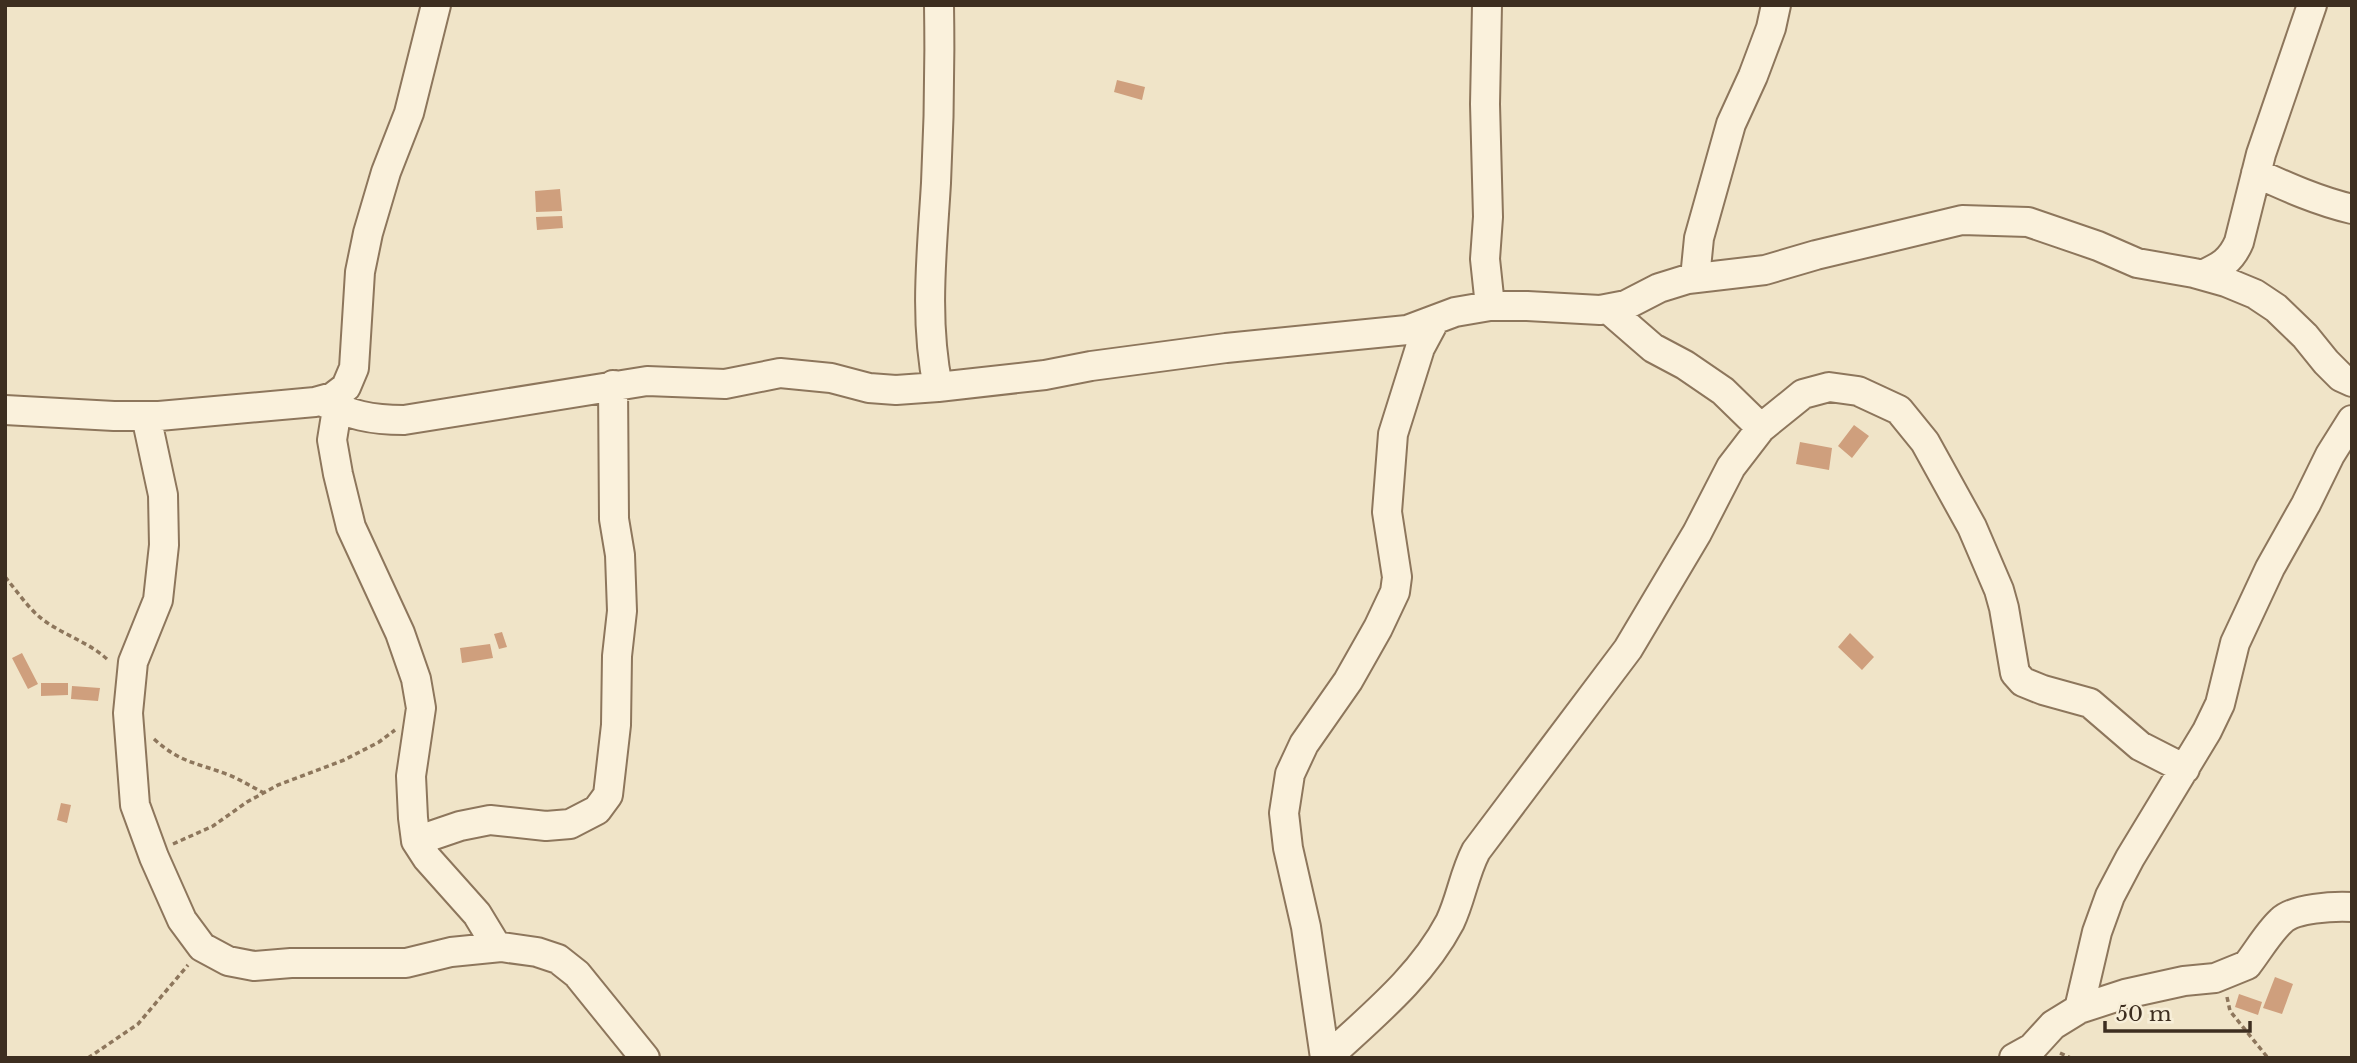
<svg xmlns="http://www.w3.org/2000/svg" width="2357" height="1063" font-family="'Libre Baskerville',serif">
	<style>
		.building { fill: #cf9f7d }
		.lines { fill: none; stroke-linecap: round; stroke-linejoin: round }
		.minor-casing { stroke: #8d765c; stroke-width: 32 }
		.path { stroke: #8d765c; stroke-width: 3.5; stroke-dasharray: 5 3.5; stroke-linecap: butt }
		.minor { stroke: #faf1dc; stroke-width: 28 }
	</style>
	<rect width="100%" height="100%" fill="#f0e4c8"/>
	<path class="building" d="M1117,80L1145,87L1142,100L1114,92Z
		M560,189L562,211L536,212L535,191Z
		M562,216L563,228L537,230L536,217Z
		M1854,425L1869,436L1852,458L1838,446Z
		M1800,442L1832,448L1829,470L1796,464Z
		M502,632L507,647L499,649L494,634Z
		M1850,633L1874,657L1862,670L1838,647Z
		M490,644L493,658L462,663L460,648Z
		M22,653L38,684L28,689L12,658Z
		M41,683H68V695L41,696Z
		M72,686L100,688L98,701L71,699Z
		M61,803L71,805L67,823L57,820Z
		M2275,977L2293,984L2282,1014L2263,1008Z
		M2239,994L2262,1002L2258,1015L2235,1007Z"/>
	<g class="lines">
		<defs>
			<path id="minor" d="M1487,5L1485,104L1488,217L1485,259L1490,306
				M2256,173C2287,187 2318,201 2352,209
				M2202,275C2220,267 2231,261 2239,242L2261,154L2312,5
				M1695,278L1699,238L1731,124L1753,76L1771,28L1776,5
				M1608,309L1653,348L1685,365L1723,391L1761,428
				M938,387C924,320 932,251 936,183C939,124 940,65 939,5
				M321,401C351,415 370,420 404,420L647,381L725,384L780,373L831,378L869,388L896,390L938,387L1045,375L1091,366L1226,348L1407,330L1455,312L1490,306H1527L1600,310L1626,305L1659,288L1688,279L1765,270L1816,255L1962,220L2028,222L2098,246L2137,263L2194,273L2226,282L2255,294L2276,308L2305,336L2326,362L2341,377L2352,382
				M337,409L332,440L338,474L351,527L400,633L416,679L421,708L411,776L413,818L416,841L427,858L477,914L497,947
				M5,410L114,416H159L315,402L333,397L346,387L354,368L360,272L368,233L386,172L409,113L436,5
				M146,416L163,495L164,545L158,600L133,662L128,713L135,805L154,857L182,920L202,947L228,961L254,966L291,963H406L451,952L501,947L537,952L558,959L577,974L645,1058
				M416,841L460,826L490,820L546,826L570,824L597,810L608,795L616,725L617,656L622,611L620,555L614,519L613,385
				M2079,1009L2125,994L2184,981L2215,978L2247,965C2258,951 2268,933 2281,921C2294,908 2334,906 2352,907
				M1325,1058L1306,927L1288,848L1284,813L1290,774L1304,744L1348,681L1378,628L1395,592L1397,577L1387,512L1393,434L1420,348L1435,320
				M1327,1058C1372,1016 1421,977 1450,922C1461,899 1464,874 1476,851L1628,649L1697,533L1731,467L1761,428L1803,394L1829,387L1858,391L1899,410L1925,442L1972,527L1999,590L2004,608L2015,673L2023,682L2043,690L2090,703L2140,746L2185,769
				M2014,1058L2032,1048L2053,1025L2079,1009L2097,932L2110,896L2130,858L2207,731L2220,704L2235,643L2270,568L2306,504L2330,455L2352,420"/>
		</defs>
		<use href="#minor" class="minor-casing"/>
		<path class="path" d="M5,577C17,591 28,608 42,619C63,635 89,642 108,660
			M154,739C180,763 198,763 229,775C241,780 252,787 264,793
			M173,844L213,826L247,802L278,785L344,760L379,742L395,730
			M2227,997L2230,1011L2268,1058
			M2060,1053L2071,1058
			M88,1058L138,1024L188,965"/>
		<use href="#minor" class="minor"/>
	</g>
	<rect width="2357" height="1063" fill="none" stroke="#3d2e20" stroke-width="14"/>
	<path d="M2105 1021v10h145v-10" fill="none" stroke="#3d2e20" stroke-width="3.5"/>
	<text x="2116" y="1021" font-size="21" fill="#3d2e20" stroke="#f7eed8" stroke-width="5" paint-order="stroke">50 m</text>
</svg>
